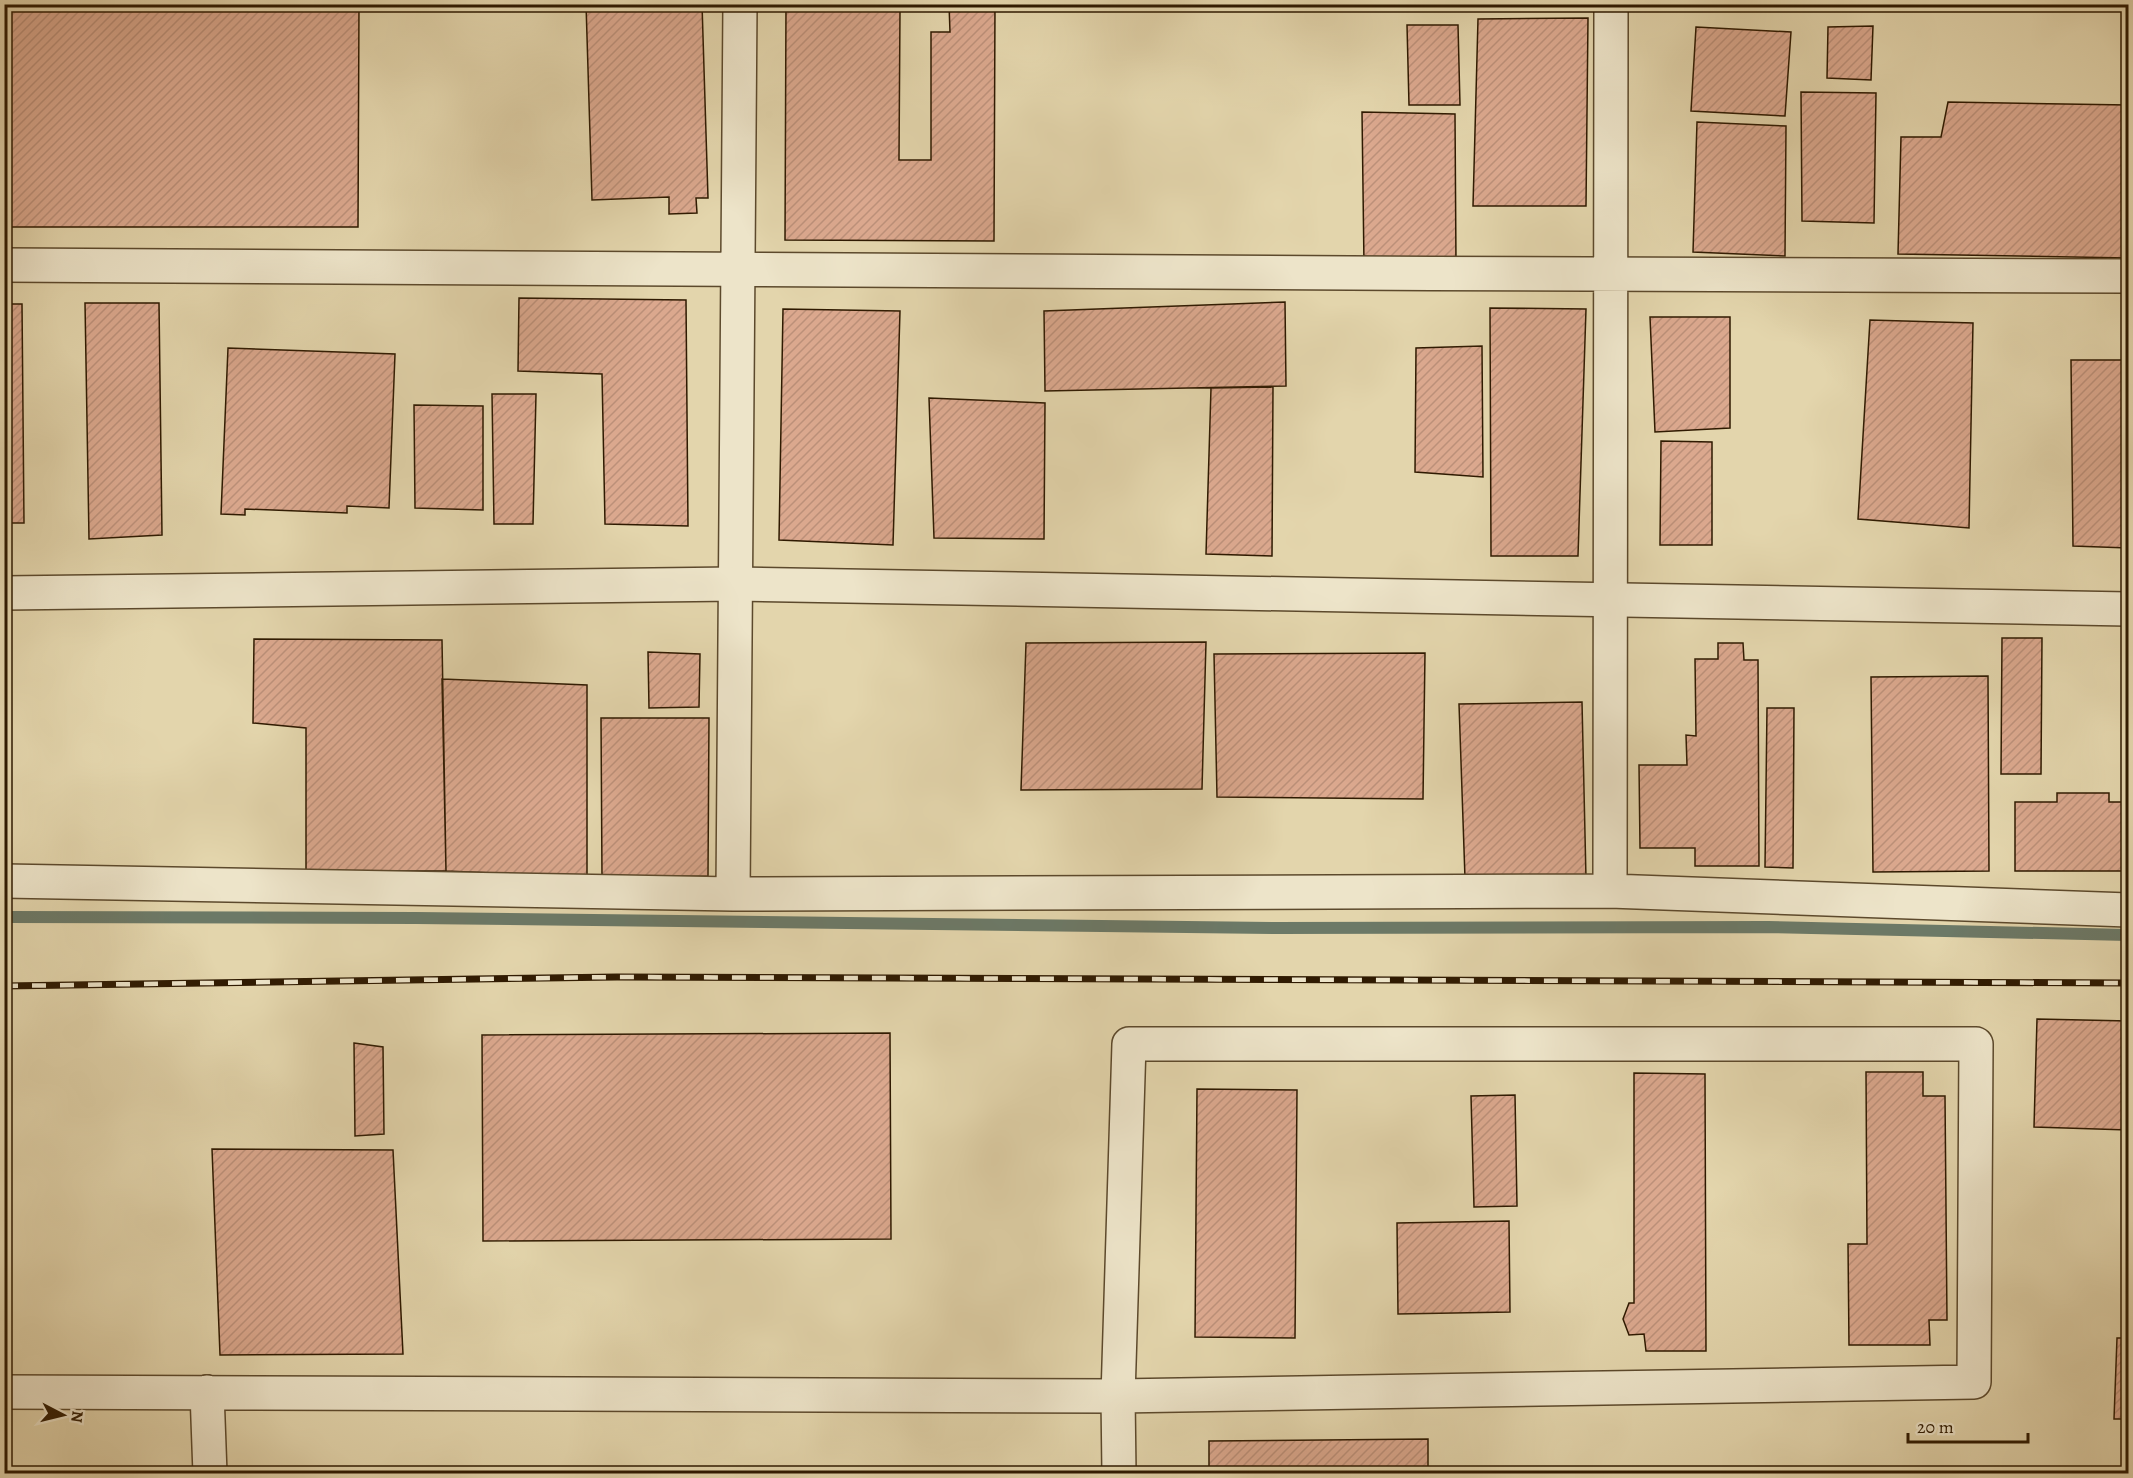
<svg xmlns="http://www.w3.org/2000/svg" width="2133" height="1478" font-family="Alegreya,serif">
	<style>
		.lines { fill: none; stroke-linecap: round; stroke-linejoin: round }
		.stream { stroke: #6c7967; stroke-width: 12 }
		.building { fill: url(#building-hatch); stroke: #2f1a01; stroke-width: 1.5 }
		.minor-casing { stroke: #5c492c; stroke-width: 36 }
		.tertiary-casing { stroke: #5c492c; stroke-width: 36 }
		.minor { stroke: #ede4c9; stroke-width: 33 }
		.tertiary { stroke: #ede4c9; stroke-width: 33 }
		.rail-casing { stroke: #2f1a01; stroke-width: 7 }
		.rail { stroke: #ede4c9; stroke-width: 4.5; stroke-dasharray: 14; stroke-linecap: butt }
	</style>
	<defs>
		<pattern id="building-hatch" width="6" height="6" patternUnits="userSpaceOnUse" patternTransform="scale(1.5)"><rect width="6" height="6" fill="#dba88e"/><path d="M-1 1l2-2M0 6l6-6M5 7l2-2" fill="none" stroke="#bc9079"/></pattern>
	</defs>
	<rect width="100%" height="100%" fill="#e3d5ac"/>
	<filter id="stains"><feTurbulence type="fractalNoise" baseFrequency=".00333" numOctaves="4"/><feColorMatrix values="0 0 0 0 .2 0 0 0 0 .09 0 0 0 0 .02 0 0 0 .5 -.17"/></filter>
	<radialGradient id="worn" r=".72"><stop offset=".6" stop-color="#630" stop-opacity="0"/><stop offset="1" stop-color="#630" stop-opacity=".3"/></radialGradient>
	<g class="lines">
		<path class="stream" d="M4,917L416,918L1275,928L1768,927L2128,935"/>
	</g>
	<path class="building" d="M4,4H359L358,227H4Z
		M586,4H702L708,198H696L697,213L669,214V197L592,200Z
		M786,4H859V10H900L899,160H931V32H950L949,4H995L994,241L785,240Z
		M1588,18L1586,206H1473L1478,19Z
		M1407,25H1458L1460,105H1409Z
		M1873,26L1871,80L1827,78L1828,27Z
		M1696,27L1791,32L1785,116L1691,111Z
		M1801,92L1876,93L1874,223L1802,221Z
		M1948,102L2128,105V258L1898,254L1901,137H1941Z
		M1362,112L1455,114L1456,264L1364,265Z
		M1697,122L1786,126L1785,256L1693,252Z
		M519,298L686,300L688,526L605,524L602,374L518,371Z
		M1285,302L1286,386L1045,391L1044,311Z
		M85,303H159L162,535L89,539Z
		M4,304H22L24,523H4Z
		M1490,308L1586,309L1578,556H1491Z
		M783,309L900,311L893,545L779,540Z
		M1650,317H1730V428L1655,432Z
		M1870,320L1973,323L1969,528L1858,519Z
		M1482,346L1483,477L1415,472L1416,348Z
		M228,348L395,354L389,508L347,506V513L245,509V515L221,514Z
		M2071,360H2128V548L2073,546Z
		M1273,387L1272,556L1206,554L1211,388Z
		M492,394H536L533,524H494Z
		M929,398L1045,403L1044,539L934,538Z
		M414,405L483,406V510L415,508Z
		M1661,441L1712,442V545H1660Z
		M2002,638H2042L2041,774H2001Z
		M254,639L442,640L446,871H306V728L253,723Z
		M1206,642L1202,789L1021,790L1026,643Z
		M1718,643H1743L1744,660H1758L1759,866H1695V848H1640L1639,765H1687L1686,735L1696,736L1695,659H1718Z
		M648,652L700,654L699,707L649,708Z
		M1425,653L1423,799L1217,797L1214,654Z
		M1988,676L1989,871L1873,872L1871,677Z
		M442,679L587,685V877L446,871Z
		M1582,702L1586,878H1465L1459,704Z
		M1767,708H1794L1793,868L1765,867Z
		M601,718H709L708,876L602,877Z
		M2057,793H2109V802H2128V871H2015V802H2057Z
		M2037,1019L2128,1021V1130L2034,1127Z
		M890,1033L891,1239L483,1241L482,1035Z
		M354,1043L383,1047L384,1134L355,1136Z
		M1866,1072H1923V1096H1945L1947,1320H1929L1930,1345H1849L1848,1244H1867Z
		M1634,1073L1705,1074L1706,1351H1646L1644,1334L1629,1335L1623,1319L1629,1303H1634Z
		M1197,1089L1297,1090L1295,1338L1195,1337Z
		M1515,1095L1517,1206L1474,1207L1471,1096Z
		M212,1149L393,1150L403,1354L220,1355Z
		M1509,1221L1510,1312L1398,1314L1397,1223Z
		M2117,1338H2128V1419H2114Z
		M1428,1439V1474H1209V1441Z"/>
	<g class="lines">
		<defs>
			<path id="minor" d="M4,265C713,268 1420,275 2128,276
				M4,881L733,894L1610,891L2128,910
				M1610,891L1611,4
				M733,894L740,4
				M4,1392L1118,1396L1974,1382L1976,1044H1129L1118,1396L1119,1474
				M207,1392L210,1474"/>
			<path id="tertiary" d="M4,593L735,584L2128,609"/>
		</defs>
		<use href="#minor" class="minor-casing"/>
		<use href="#tertiary" class="tertiary-casing"/>
		<use href="#minor" class="minor"/>
		<use href="#tertiary" class="tertiary"/>
		<defs>
			<path id="rail" d="M4,986L617,977L2128,983"/>
		</defs>
		<use href="#rail" class="rail-casing"/>
		<use href="#rail" class="rail"/>
	</g>
	<rect width="2133" height="1478" fill="none" stroke="#e3d5ac" stroke-width="24"/>
	<rect x="6" y="6" width="2121" height="1466" fill="none" stroke="#2f1a01" stroke-width="3"/>
	<rect x="12" y="12" width="2109" height="1454" fill="none" stroke="#2f1a01" stroke-width="1.5"/>
	<g transform="translate(63 1415) rotate(97)" stroke="#ede4c9" stroke-width="4.5" paint-order="stroke">
	<path d="M0-4.5L10 22L0 15L-10 22Z" fill="#2f1a01"/>
	<text y="-9" font-size="16" font-weight="bold" text-anchor="middle" fill="#2f1a01">N</text>
	</g>
	<path d="M1908 1433v9h120v-9" fill="none" stroke="#2f1a01" stroke-width="3"/>
	<text x="1917" y="1433" font-size="18" fill="#2f1a01" stroke="#ede4c9" stroke-width="4.5" paint-order="stroke">20 m</text>
	<rect width="100%" height="100%" filter="url(#stains)"/>
	<rect width="100%" height="100%" fill="url(#worn)"/>
</svg>
